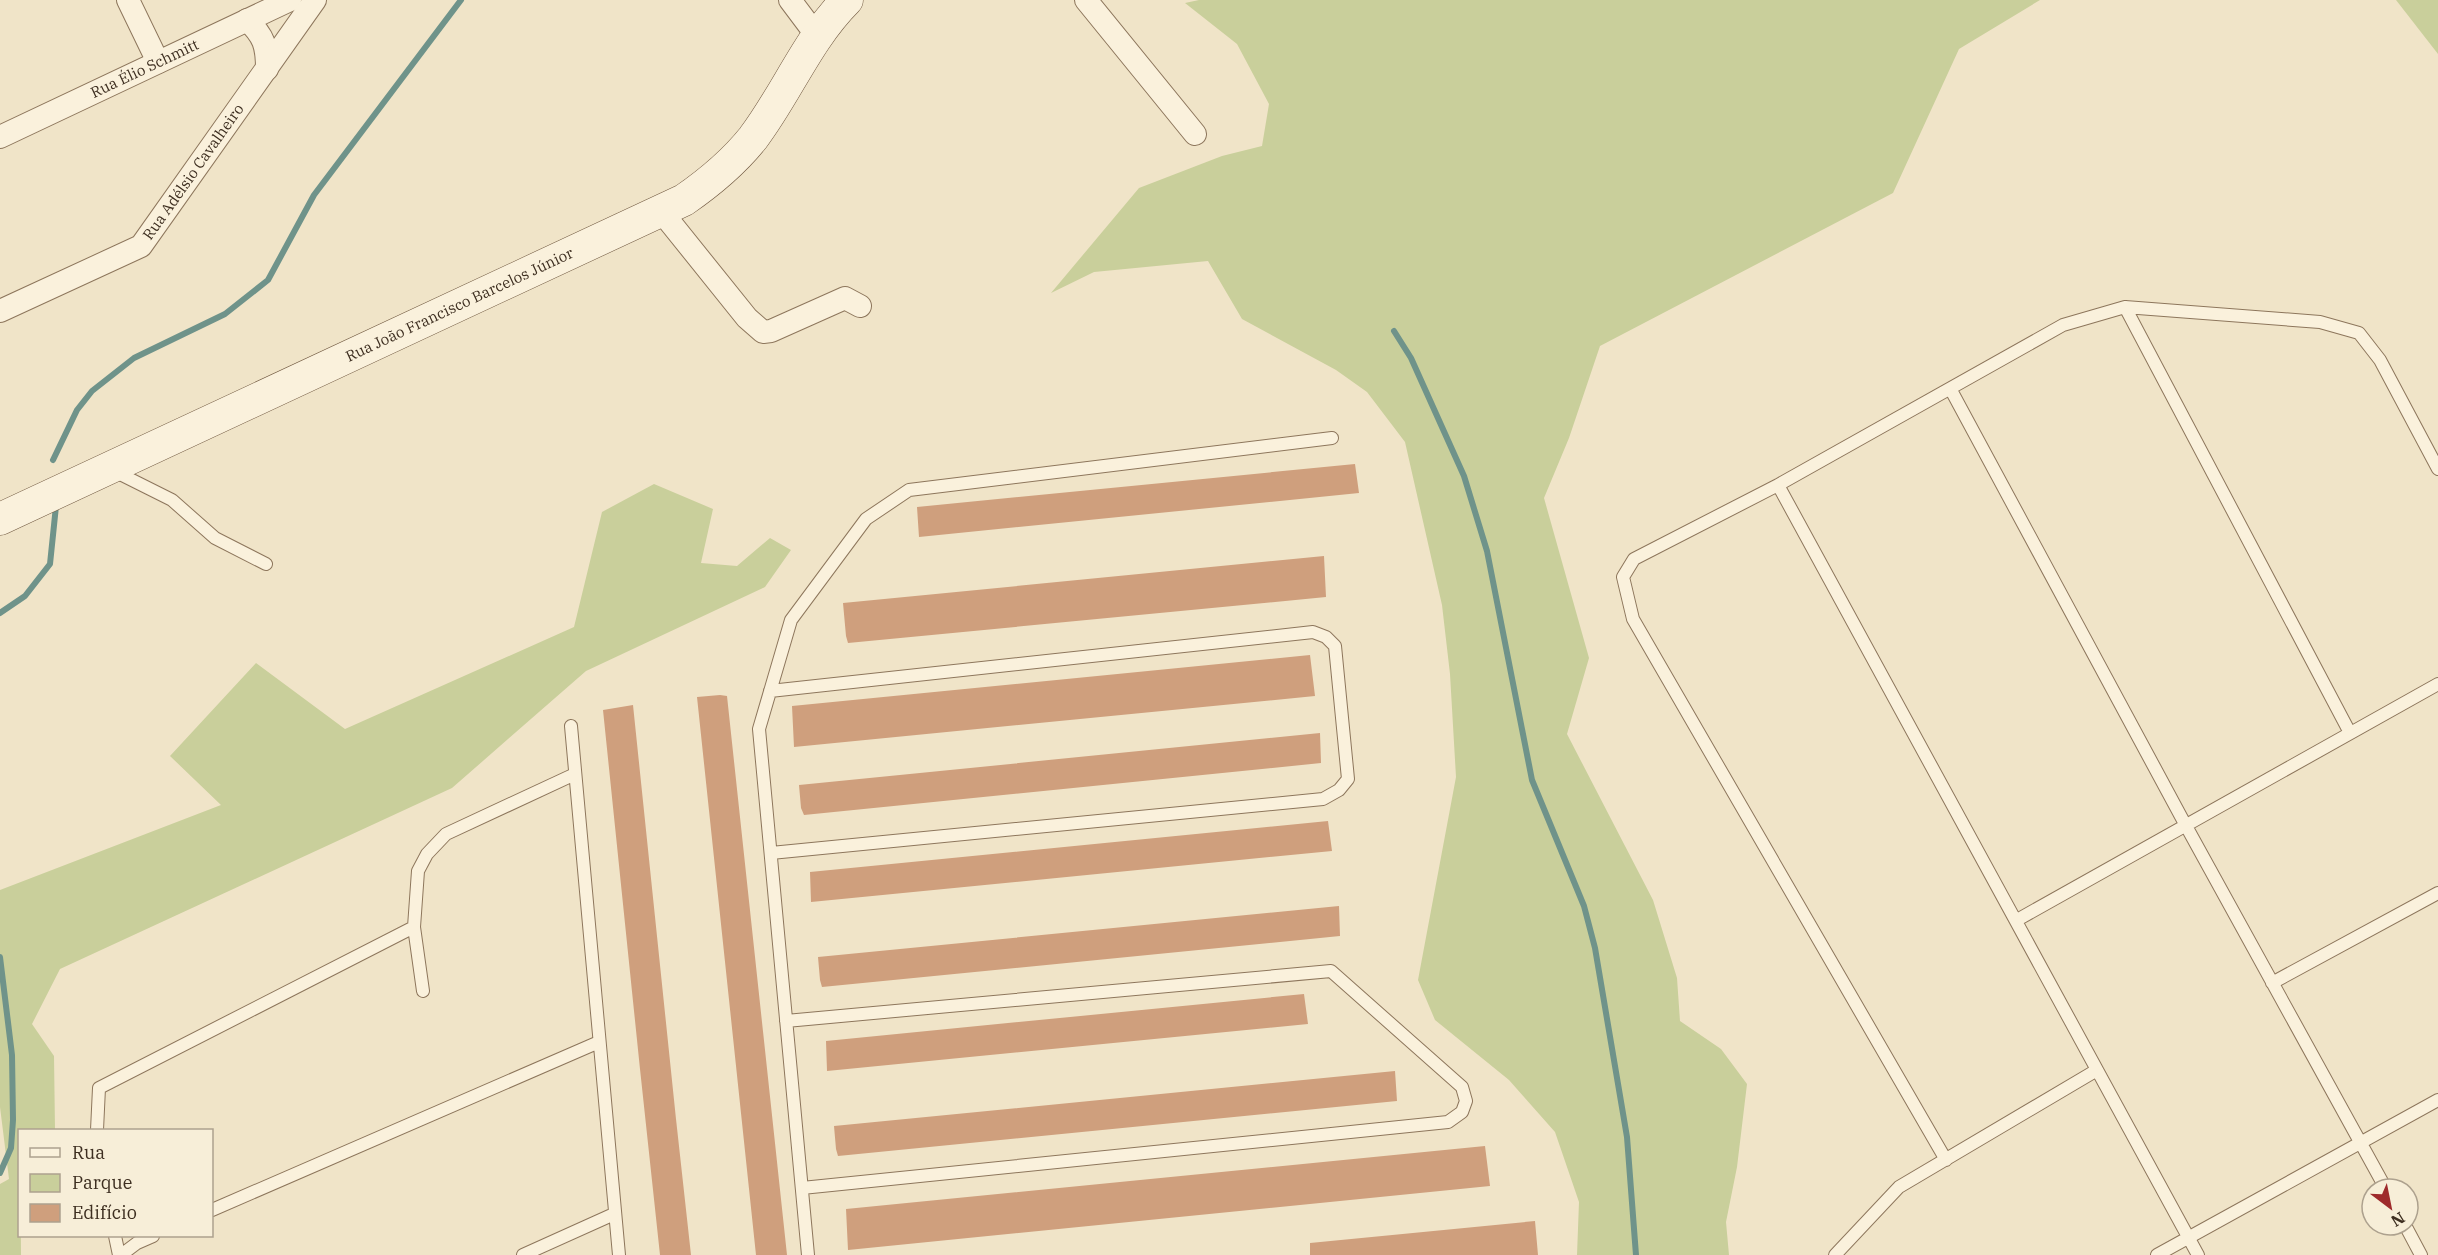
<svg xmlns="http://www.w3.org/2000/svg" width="2438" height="1255" font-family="'IBM Plex Serif',serif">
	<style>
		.green { fill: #c9cf9b }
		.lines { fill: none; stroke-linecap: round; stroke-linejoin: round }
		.stream { stroke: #6f938a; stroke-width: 6 }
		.building { fill: #cf9f7d }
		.lane-casing { stroke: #8d765c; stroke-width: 14 }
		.street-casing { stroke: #8d765c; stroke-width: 24 }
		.secondary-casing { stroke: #6f573f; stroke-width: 33 }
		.lane { stroke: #faf1dc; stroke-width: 12 }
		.street { stroke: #faf1dc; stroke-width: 22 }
		.secondary { stroke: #faf1dc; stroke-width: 32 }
		.labels { text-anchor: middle; stroke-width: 4.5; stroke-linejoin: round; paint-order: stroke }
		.street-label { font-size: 15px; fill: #3d2e20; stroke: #f7eed8 }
	</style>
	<rect width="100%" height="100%" fill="#f0e4c8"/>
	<path class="green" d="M1199,0H2040L1959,49L1893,193L1600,346L1569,438L1544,498L1589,658L1567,734L1653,900L1677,978L1680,1021L1721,1049L1747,1084L1737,1167L1726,1222L1729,1255H1577L1579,1202L1555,1132L1509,1080L1435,1020L1418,980L1456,777L1450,674L1442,605L1405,442L1367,392L1336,370L1242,319L1208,261L1094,272L1051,293L1139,188L1222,156L1262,146L1269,104L1237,44L1185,3Z
		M2396,0H2438V54Z
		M654,484L713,509L701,563L737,566L770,538L791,550L765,587L586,671L452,788L60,969L32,1024L54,1056L55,1130H20L21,1255H0V1184L9,1179L0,1107V890L221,805L170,756L256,663L345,729L574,627L602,512Z"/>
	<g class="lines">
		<path class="stream" d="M1394,331L1411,358L1464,476L1487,551L1532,780L1584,906L1595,948L1627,1137L1636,1255
			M53,460L77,410L92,391L134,358L225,314L268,280L314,195L461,0
			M0,613L25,596L50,564L56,506
			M0,957L12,1055L13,1120L11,1148L0,1173"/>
	</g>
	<path class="building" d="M1355,464L1359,493L919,537L917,507Z
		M1324,556L1326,597L848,643L846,636L843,603Z
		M1310,655L1315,696L794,747L792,706Z
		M720,695L727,696L787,1255H756L697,697Z
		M633,705L676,1119L691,1255H660L640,1069L603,710Z
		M1320,733L1321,763L804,815L801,808L799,785Z
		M1328,821L1332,851L811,902L810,872Z
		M1339,906L1340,936L822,987L820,980L818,957Z
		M1304,994L1308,1024L827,1071L826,1041Z
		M1395,1071L1397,1101L838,1156L836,1149L834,1126Z
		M1485,1146L1490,1186L848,1250L846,1209Z
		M1535,1221L1538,1255H1310V1243Z"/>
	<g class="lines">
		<defs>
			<path id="lane" d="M2125,307L2349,731
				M1951,390L2185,824L2386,1189
				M114,471L172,500L215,538L266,564
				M1778,485L2198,1255
				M770,691L1313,632L1326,637L1335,646L1348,779L1339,790L1323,799L771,853
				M571,726L619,1255
				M2017,920L2438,684
				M2272,983L2438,893
				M423,991L414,927L418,871L427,854L446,834L575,774
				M786,1021L1331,971L1462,1087L1466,1101L1462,1112L1448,1122L802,1188
				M97,1130L99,1088L414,927
				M1946,1160L1633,619L1623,577L1634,559L1778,485L2063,325L2125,307L2320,322L2359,333L2380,360L2438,469
				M212,1210L599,1042
				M2405,1225L2421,1255
				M115,1236L119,1255
				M121,1255L137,1243L153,1236
				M523,1255L614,1214
				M808,1255L759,729L791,620L866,519L909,490L1332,438
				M1835,1255L1899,1187L2097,1070
				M2157,1255L2438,1100"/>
			<g id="street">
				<path d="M128,0L158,62"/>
				<path d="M790,0L817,36"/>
				<path d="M1086,0L1195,134"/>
				<path d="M247,20C264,36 267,46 267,69"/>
				<path id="s1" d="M0,137L290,0"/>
				<path d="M661,211L747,318L763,332L771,331L845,298L860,306"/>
				<path id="s2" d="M0,311L141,246L315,0"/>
			</g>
			<g id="secondary">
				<path id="s3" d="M0,519L684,200C710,182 733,163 753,138C787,93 807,40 847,0"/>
			</g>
		</defs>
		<use href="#lane" class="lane-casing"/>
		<use href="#street" class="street-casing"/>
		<use href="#secondary" class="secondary-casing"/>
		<use href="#lane" class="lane"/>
		<use href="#street" class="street"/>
		<use href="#secondary" class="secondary"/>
	</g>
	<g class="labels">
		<g class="street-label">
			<text dy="5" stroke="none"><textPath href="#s1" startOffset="160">Rua Élio Schmitt</textPath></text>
			<text dy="5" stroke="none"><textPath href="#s2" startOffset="246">Rua Adélsio Cavalheiro</textPath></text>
			<text dy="5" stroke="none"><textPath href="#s3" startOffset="507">Rua João Francisco Barcelos Júnior</textPath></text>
		</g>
	</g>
	<rect x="18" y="1129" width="195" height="108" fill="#f7eed8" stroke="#ada18e" stroke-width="1.5"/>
	<rect x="30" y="1148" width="30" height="9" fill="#faf1dc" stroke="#ada18e" stroke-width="1.5"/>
	<text x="72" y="1159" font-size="18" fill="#3d2e20">Rua</text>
	<rect x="30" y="1174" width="30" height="18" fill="#c9cf9b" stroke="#ada18e" stroke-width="1.5"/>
	<text x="72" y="1189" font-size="18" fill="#3d2e20">Parque</text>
	<rect x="30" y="1204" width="30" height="18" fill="#cf9f7d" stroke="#ada18e" stroke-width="1.5"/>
	<text x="72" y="1219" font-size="18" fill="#3d2e20">Edifício</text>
	<g transform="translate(2390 1207) rotate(148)"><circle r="28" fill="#f7eed8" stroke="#ada18e" stroke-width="1.5"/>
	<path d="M0-4.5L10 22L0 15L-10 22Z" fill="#9e2a2b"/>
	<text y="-9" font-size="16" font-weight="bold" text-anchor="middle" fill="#3d2e20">N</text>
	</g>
</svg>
